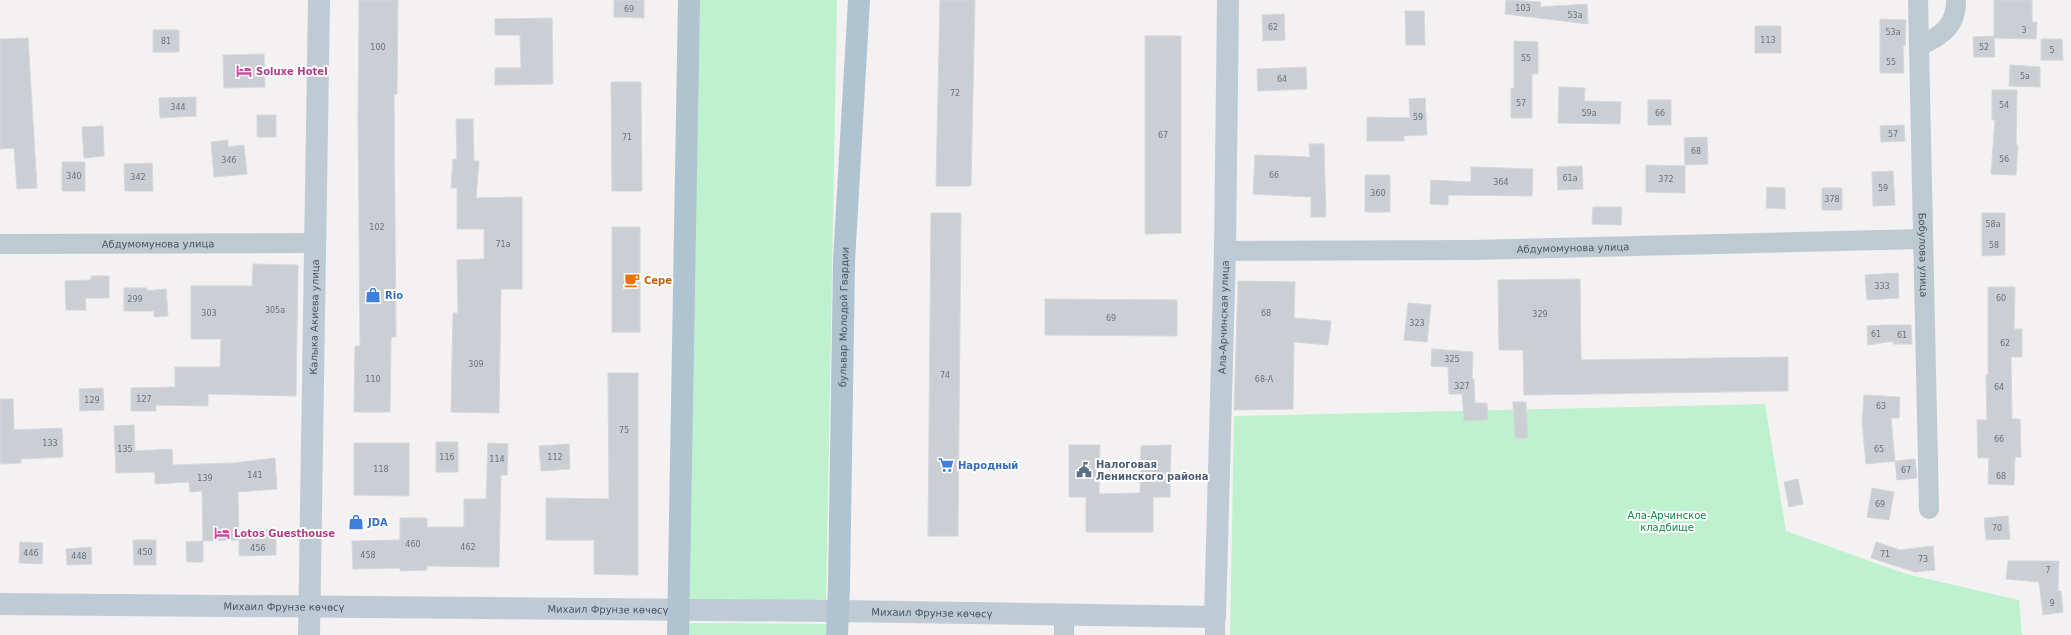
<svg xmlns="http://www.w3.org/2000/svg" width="2071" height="635" font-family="'DejaVu Sans',sans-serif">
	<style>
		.green { fill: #bef2ce }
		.building { fill: #cbced3; stroke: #d5d7dc }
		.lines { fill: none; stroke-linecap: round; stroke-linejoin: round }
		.street { stroke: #becad1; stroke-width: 20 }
		.secondary { stroke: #becbd5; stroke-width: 22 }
		.primary { stroke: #afc3d1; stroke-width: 22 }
		.labels { text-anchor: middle; stroke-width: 4; stroke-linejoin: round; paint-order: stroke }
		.number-label { font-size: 8px; fill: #68747d }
		.hotel-label { font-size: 10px; font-weight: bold; fill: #b23c85; stroke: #fff; text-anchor: start }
		.street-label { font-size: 10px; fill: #475660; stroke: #fff }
		.food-label { font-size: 10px; font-weight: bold; fill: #c56008; stroke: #fff; text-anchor: start }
		.shop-label { font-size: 10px; font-weight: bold; fill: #366cbe; stroke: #fff; text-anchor: start }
		.service-label { font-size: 10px; font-weight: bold; fill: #4e5e75; stroke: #fff; text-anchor: start }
		.park-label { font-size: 10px; fill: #128743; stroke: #fff }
	</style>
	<rect width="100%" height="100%" fill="#f3f1f1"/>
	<path class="green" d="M696,0H837L826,602L686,600Z
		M1765,404L1786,531L1906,574L2019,600L2022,635H1230L1234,416Z
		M685,623L826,624V635H685Z"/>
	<path class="building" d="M359,0H398L397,94H394L396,337H391L390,412H354L355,346H360L358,118Z
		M614,0H644V18L614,17Z
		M940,0H975L971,186H936Z
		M1506,0L1541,2L1540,7L1587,4L1588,24L1505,14Z
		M1994,0H2032V22H2037L2036,39L1994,38L1995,57H1974L1973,37L1994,36Z
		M1405,11H1424L1425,45H1406Z
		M1284,14L1285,40L1263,41L1262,15Z
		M552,18L553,84L495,85V68H521L520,35H495V19Z
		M1880,19L1906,20L1905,46H1903L1904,73H1880Z
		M1755,26H1781V53H1755Z
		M153,30H179V52H153Z
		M1145,36H1181V233L1145,234Z
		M28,38L37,188L17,189L14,148L0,149V39Z
		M2041,39H2062L2063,60H2041Z
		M1514,41L1538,42V74H1532V118H1511V88H1514Z
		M264,54L265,87L224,88L223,55Z
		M2010,65L2040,67V87L2009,86Z
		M1306,67L1307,89L1258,91L1257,69Z
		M611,82H641L642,191H612Z
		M1559,87L1585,88L1584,101L1621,102L1620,124L1558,123Z
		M1992,90H2017L2016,145H2018L2016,175L1991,174L1995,120H1992Z
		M196,97V116L160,118L159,98Z
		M1425,98L1427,135L1404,136V141H1367V117L1410,118L1409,99Z
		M1648,100H1671V125H1648Z
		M257,115H276V137H257Z
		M456,119H473L474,161H479L476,198L522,197V289H501L499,413L451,412L453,313H458L457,260L484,259V229H457V188H451L453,159H457Z
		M1904,125L1905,141L1881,142L1880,126Z
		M103,126L104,156L84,158L82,127Z
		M1707,137L1708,164L1685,165L1684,138Z
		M228,140V147L244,145L247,174L214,177L211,142Z
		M1309,144H1324L1326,217H1311V197L1253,194L1255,155L1310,157Z
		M62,162H85V191H62Z
		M152,163L153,191H125L124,164Z
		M1646,165L1685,166V193L1646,192Z
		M1582,166L1583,189L1558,190L1557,167Z
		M1471,167L1533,169L1532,196L1448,195V205L1430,204L1431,180L1471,182Z
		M1893,171L1895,205L1873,206L1872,172Z
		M1365,175H1390V212H1365Z
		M1767,187L1785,188V209L1766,208Z
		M1822,188H1842V210H1822Z
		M1593,207H1622L1621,225L1592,224Z
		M931,213H961L958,536H928Z
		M1982,213H2005V255L1982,256Z
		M612,227H640V332H612Z
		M253,264L298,265L296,396L208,394V406L156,405V411H131V388L175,387V367H220L221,339H191V286H252Z
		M1898,273L1899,298L1867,300L1865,275Z
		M91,276H109V298H85L86,310H66L65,281L91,280Z
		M1580,279L1581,360L1788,357V391L1524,395L1523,350H1499L1498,280Z
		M1238,281L1295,282L1294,318L1331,321L1328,345L1294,342L1293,409L1234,410Z
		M1988,287H2015L2014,329H2022V357H2011L2012,419H2020L2021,457H2015L2014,485L1988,484L1989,458H1978L1977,420H1987L1986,375H1988Z
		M124,288H147V291L166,289L168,316L154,317V311H124Z
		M1045,299L1177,300V336L1045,335Z
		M1408,303L1431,305L1427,342L1404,340Z
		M1884,325H1911L1912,344H1893V341L1868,345L1867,326Z
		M1432,349L1473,352L1472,379H1474L1475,403H1487L1488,420L1464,421L1462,394H1449L1448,367L1431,366Z
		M608,373H638V575L594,574V540H546V498L609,499Z
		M103,388L104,410L80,411L79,389Z
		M1864,395L1900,397L1899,418H1891L1895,461L1866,464L1862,422Z
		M0,399H13L14,430L62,428L63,457L21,459V463L0,464Z
		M1513,402H1526L1528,438H1515Z
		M134,425L135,451L172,449L173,465L233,463L275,458L277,489L238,492L239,540L203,541L202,491L190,492L189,482L155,484V472L116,473L114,426Z
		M436,442H458V472H436Z
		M354,443H409V496L354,495Z
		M488,443L508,444L507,475H501L499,567L427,566V570L400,571V568L353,569L352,541L400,540V518H427V527H464V499H486Z
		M569,444L570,469L541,471L539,446Z
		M1069,445H1100L1099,494L1140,493L1141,446L1171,445L1170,497H1153V532H1086V497H1069Z
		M1915,459L1917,478L1897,480L1895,461Z
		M1798,479L1803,504L1789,507L1784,482Z
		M1872,488L1894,492L1889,520L1867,517Z
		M2008,516L2010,539L1986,540L1984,518Z
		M276,529V555L239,556V530Z
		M133,540H156V565H134Z
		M203,541V562H187L186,542Z
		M20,542L43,543L42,564L19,563Z
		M1876,542L1900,550L1933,546L1935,570L1915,572L1871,558Z
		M91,547L92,564L67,565L66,549Z
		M2008,561H2059L2058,591H2061L2063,612L2043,615L2039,582L2006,579Z"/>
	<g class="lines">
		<g class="street">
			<path id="s1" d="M1918,0L1929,509"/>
			<path d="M1919,46C1940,37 1957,26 1956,0"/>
			<path id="s2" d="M0,244L315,243"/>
			<path id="s3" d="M1225,251L1472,250L1922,239"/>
			<path d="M1064,635V616"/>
			<path d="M1215,635V617"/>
		</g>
		<g class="secondary">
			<path id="s4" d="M0,604L838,611L1215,617L1225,251L1228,0"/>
			<path id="s5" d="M309,635L319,0"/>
		</g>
		<g class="primary">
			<path d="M678,635L689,0"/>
			<path id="s6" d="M837,635L839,586L844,261L859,0"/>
		</g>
	</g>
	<defs>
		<symbol id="hotel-bare" viewBox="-9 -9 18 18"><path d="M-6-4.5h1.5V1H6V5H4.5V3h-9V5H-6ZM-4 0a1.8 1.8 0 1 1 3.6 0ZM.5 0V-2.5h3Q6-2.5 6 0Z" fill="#d1479c" stroke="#fff" stroke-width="2.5" paint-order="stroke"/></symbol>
		<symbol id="cafe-bare" viewBox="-9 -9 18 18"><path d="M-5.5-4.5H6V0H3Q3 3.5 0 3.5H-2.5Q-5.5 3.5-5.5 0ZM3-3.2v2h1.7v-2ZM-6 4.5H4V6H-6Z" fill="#e8710a" stroke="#fff" stroke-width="2.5" paint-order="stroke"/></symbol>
		<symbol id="shop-bare" viewBox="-9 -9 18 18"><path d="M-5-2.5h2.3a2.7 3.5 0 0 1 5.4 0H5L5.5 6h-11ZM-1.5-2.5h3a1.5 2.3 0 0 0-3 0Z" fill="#3f7fe0" stroke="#fff" stroke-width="2.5" paint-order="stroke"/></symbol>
		<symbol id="supermarket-bare" viewBox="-9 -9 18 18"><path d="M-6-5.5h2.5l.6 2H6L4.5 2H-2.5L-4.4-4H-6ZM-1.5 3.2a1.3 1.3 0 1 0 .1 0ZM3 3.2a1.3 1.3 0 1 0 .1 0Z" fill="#3f7fe0" stroke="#fff" stroke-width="2.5" paint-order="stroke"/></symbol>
		<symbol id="civic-bare" viewBox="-9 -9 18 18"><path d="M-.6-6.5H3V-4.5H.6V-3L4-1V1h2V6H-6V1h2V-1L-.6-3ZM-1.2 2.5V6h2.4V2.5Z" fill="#5c6f8a" stroke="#fff" stroke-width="2.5" paint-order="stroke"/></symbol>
	</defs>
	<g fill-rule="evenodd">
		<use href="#hotel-bare" x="233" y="60" width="22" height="22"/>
		<use href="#cafe-bare" x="621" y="269" width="22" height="22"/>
		<use href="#shop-bare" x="362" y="284" width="22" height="22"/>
		<use href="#supermarket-bare" x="935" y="454" width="22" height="22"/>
		<use href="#civic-bare" x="1073" y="459" width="22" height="22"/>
		<use href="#shop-bare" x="345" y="511" width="22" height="22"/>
		<use href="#hotel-bare" x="211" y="522" width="22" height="22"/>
	</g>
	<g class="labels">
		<g class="number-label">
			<text x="1523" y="11">103</text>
			<text x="629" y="12">69</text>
			<text x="1575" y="18">53a</text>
			<text x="1273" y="30">62</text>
			<text x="2024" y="33">3</text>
			<text x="1893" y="35">53а</text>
			<text x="1768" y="43">113</text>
			<text x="166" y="44">81</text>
			<text x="378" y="50">100</text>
			<text x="1984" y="50">52</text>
			<text x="2052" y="53">5</text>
			<text x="1526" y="61">55</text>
			<text x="1891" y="65">55</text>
			<text x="2025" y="79">5а</text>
			<text x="1282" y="82">64</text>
			<text x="955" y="96">72</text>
			<text x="1521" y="106">57</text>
			<text x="2004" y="108">54</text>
			<text x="178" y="110">344</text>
			<text x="1589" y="116">59a</text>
			<text x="1660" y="116">66</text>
			<text x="1418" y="120">59</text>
			<text x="1893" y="137">57</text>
			<text x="1163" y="138">67</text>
			<text x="627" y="140">71</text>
			<text x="1696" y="154">68</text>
			<text x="2004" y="162">56</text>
			<text x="229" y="163">346</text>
			<text x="1274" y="178">66</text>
			<text x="74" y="179">340</text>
			<text x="138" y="180">342</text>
			<text x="1570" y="181">61a</text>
			<text x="1666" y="182">372</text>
			<text x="1501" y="185">364</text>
			<text x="1883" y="191">59</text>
			<text x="1378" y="196">360</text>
			<text x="1832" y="202">378</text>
			<text x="1993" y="227">58а</text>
			<text x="377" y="230">102</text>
			<text x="503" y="247">71a</text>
			<text x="1994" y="248">58</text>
			<text x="1882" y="289">333</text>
			<text x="2001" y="301">60</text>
			<text x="135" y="302">299</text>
			<text x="275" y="313">305а</text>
			<text x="209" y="316">303</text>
			<text x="1266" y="316">68</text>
			<text x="1540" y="317">329</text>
			<text x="1111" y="321">69</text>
			<text x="1417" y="326">323</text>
			<text x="1876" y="337">61</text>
			<text x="1902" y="338">61</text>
			<text x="2005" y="346">62</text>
			<text x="1452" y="362">325</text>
			<text x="476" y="367">309</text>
			<text x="945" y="378">74</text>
			<text x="373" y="382">110</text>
			<text x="1264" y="382">68-A</text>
			<text x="1462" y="389">327</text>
			<text x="1999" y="390">64</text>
			<text x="144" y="402">127</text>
			<text x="92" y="403">129</text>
			<text x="1881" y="409">63</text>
			<text x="624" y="433">75</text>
			<text x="1999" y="442">66</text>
			<text x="50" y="446">133</text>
			<text x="125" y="452">135</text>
			<text x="1879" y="452">65</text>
			<text x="447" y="460">116</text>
			<text x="555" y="460">112</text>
			<text x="497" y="462">114</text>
			<text x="381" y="472">118</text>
			<text x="1906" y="473">67</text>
			<text x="255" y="478">141</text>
			<text x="2001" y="479">68</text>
			<text x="205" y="481">139</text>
			<text x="1880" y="507">69</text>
			<text x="1997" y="531">70</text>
			<text x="413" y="547">460</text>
			<text x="468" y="550">462</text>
			<text x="258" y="551">456</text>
			<text x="145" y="555">450</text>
			<text x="31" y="556">446</text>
			<text x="1885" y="557">71</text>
			<text x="368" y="558">458</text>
			<text x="79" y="559">448</text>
			<text x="1923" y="562">73</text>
			<text x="2048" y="573">7</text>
			<text x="2052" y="606">9</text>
		</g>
		<g class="hotel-label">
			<text x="256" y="75">Soluxe Hotel</text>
			<text x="234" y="537">Lotos Guesthouse</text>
		</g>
		<g class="street-label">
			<text dy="4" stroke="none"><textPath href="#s2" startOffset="158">Абдумомунова улица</textPath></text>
			<text dy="4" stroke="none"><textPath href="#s3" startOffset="348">Абдумомунова улица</textPath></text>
			<text dy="4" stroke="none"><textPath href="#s1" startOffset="255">Бобулова улица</textPath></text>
			<text dy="4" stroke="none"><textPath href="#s6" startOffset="318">бульвар Молодой Гвардии</textPath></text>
			<text dy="4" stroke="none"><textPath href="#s5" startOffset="318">Калыка Акиева улица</textPath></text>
			<text dy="4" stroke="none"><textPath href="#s4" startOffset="1515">Ала-Арчинская улица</textPath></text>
			<text dy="4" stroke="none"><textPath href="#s4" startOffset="284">Михаил Фрунзе көчөсү</textPath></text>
			<text dy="4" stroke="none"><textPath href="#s4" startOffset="608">Михаил Фрунзе көчөсү</textPath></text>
			<text dy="4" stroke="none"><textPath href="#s4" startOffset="932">Михаил Фрунзе көчөсү</textPath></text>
		</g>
		<g class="food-label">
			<text x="644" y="284">Сере</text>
		</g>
		<g class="shop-label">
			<text x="385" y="299">Rio</text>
			<text x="958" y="469">Народный</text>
			<text x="368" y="526">JDA</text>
		</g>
		<g class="service-label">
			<text x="1096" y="468">Налоговая<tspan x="1096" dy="12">Ленинского района</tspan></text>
		</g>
		<g class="park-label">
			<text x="1667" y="519">Ала-Арчинское<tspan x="1667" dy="12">кладбище</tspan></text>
		</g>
	</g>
</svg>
